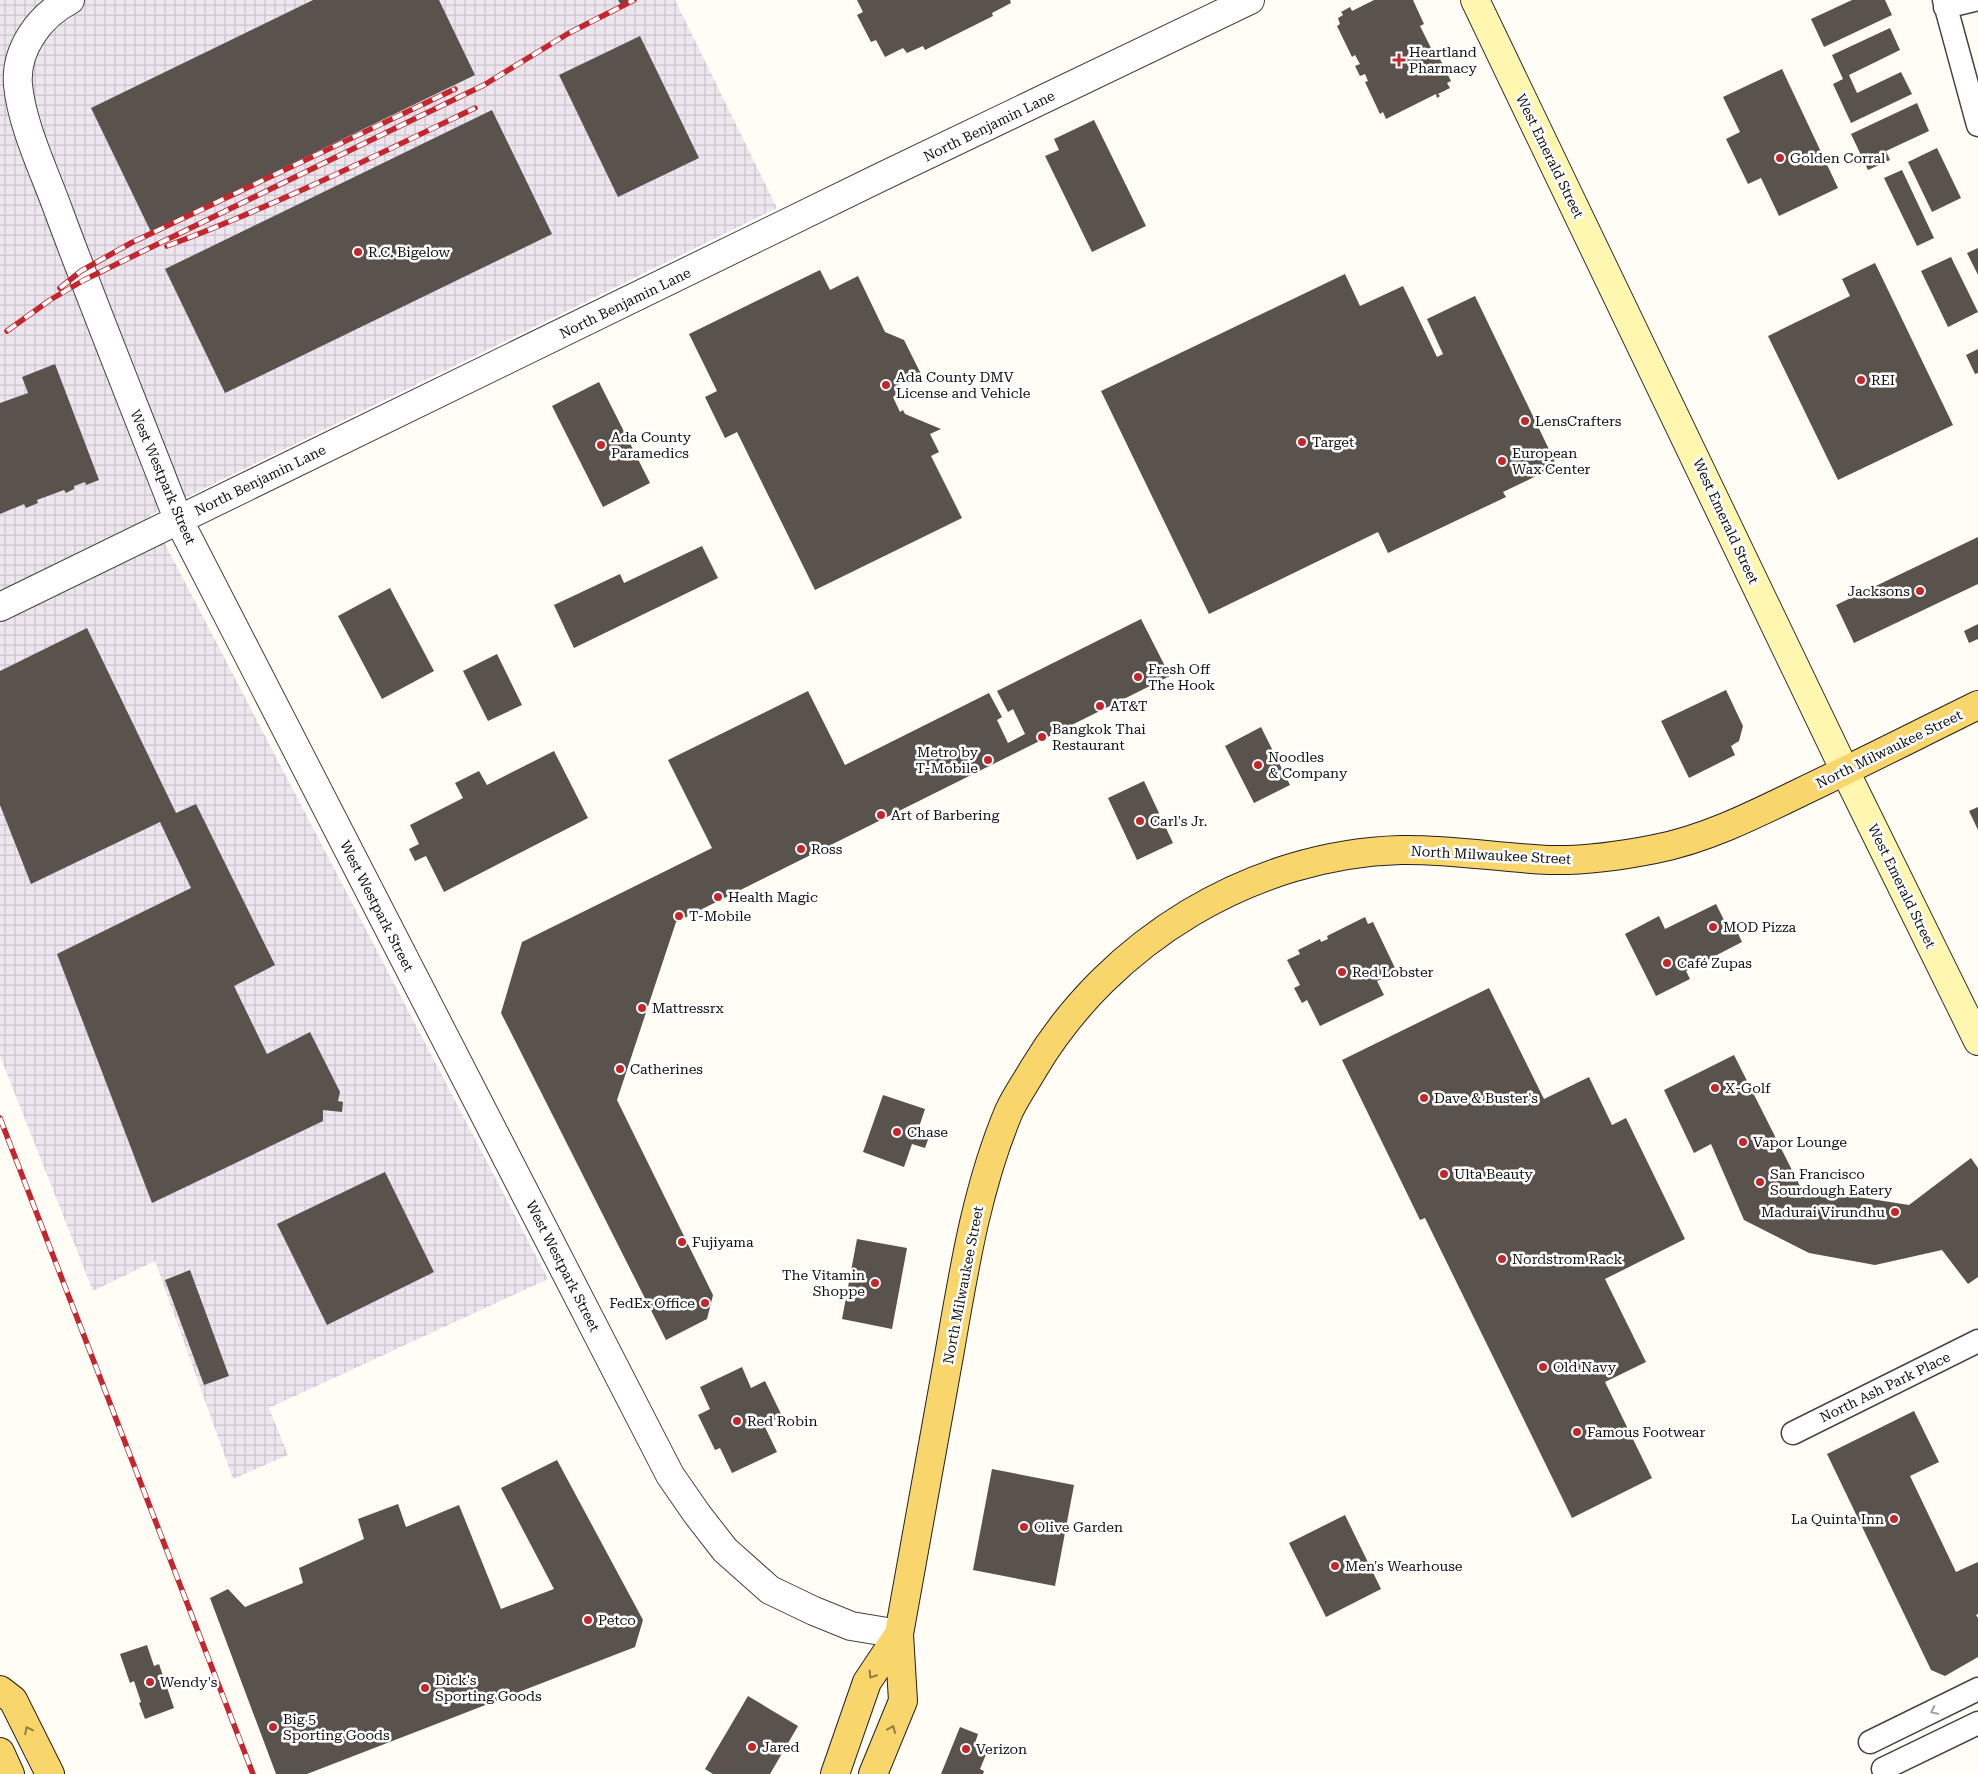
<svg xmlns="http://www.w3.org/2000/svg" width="1978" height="1774" font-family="'Roboto Serif',serif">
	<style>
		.industrial { fill: url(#industrial-grid) }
		.building { fill: #5a524d }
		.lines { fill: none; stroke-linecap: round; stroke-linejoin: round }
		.minor-casing { stroke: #444; stroke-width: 25 }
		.tertiary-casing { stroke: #444; stroke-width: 30 }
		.secondary-casing { stroke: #333; stroke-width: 30 }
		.primary-casing { stroke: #222; stroke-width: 30 }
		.minor { stroke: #fff; stroke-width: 22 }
		.tertiary { stroke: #fff; stroke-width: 28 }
		.secondary { stroke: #fff6b0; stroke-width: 28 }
		.primary { stroke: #f9d66b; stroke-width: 28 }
		.rail-casing { stroke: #c4262e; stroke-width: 5.5 }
		.rail { stroke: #fff; stroke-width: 4; stroke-dasharray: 11; stroke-linecap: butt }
		.oneway { stroke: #917d42 }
		.oneway2 { stroke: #a0a0a0 }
		.poi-dot { fill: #c4262e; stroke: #fff; stroke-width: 2 }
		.labels { text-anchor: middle; stroke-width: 5; stroke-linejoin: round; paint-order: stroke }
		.poi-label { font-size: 14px; fill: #111; stroke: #fff; text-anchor: start }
		.street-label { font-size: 14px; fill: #111; stroke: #fff }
	</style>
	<defs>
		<pattern id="industrial-grid" width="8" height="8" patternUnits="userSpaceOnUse" patternTransform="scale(1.25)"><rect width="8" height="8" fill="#eee6ef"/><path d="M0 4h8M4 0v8" fill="none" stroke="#cbc4cc"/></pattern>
	</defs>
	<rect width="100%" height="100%" fill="#fffdf5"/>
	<path class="industrial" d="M0,0H675L777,208L150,515L548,1279L269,1408L288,1455L233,1479L155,1261L93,1291L0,1056Z"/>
	<path class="building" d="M313,0H439L475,75L151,232L91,108Z
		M618,0H631L621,5Z
		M857,0H1010L1011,3L992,13L993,16L925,50L923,46L907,53L903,48L885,57L876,40L871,42L857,15L863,12Z
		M1374,0H1413L1424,24L1420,26L1432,50L1435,49L1451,81L1447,83L1450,88L1438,94L1440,96L1437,98L1436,94L1386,119L1383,112L1380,114L1365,82L1368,81L1365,74L1360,76L1355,66L1360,64L1355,55L1352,57L1337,26L1340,24L1338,18L1343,15L1341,12L1350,7L1352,11Z
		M1852,0H1885L1892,15L1824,47L1811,19Z
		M1890,28L1900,50L1849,75L1857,93L1901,72L1912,94L1851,123L1833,84L1843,79L1832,55Z
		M640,36L699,158L618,197L559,75Z
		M1782,69L1838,188L1779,216L1761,178L1748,184L1726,139L1740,132L1723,97Z
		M1917,103L1929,131L1886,151L1890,160L1868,170L1851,134Z
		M492,110L552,234L225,393L165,269Z
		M1094,120L1146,226L1092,252L1045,156L1059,150L1054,139Z
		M1937,148L1961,198L1932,212L1908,162Z
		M1902,170L1934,238L1917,246L1884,178Z
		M1978,248V275L1967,253Z
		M1951,257L1978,312L1948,327L1921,271Z
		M1875,263L1953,425L1838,480L1768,336L1850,296L1842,279Z
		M820,270L830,290L858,276L885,332L904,340L921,374L896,386L900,393L893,397L900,412L903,410L905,414L941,429L930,434L939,452L931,456L962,518L815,590L737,432L725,438L705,397L717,391L689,334Z
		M1345,274L1360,306L1403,286L1437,357L1443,354L1427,319L1475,296L1557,466L1503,492L1506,497L1388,553L1378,532L1209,614L1101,391Z
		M1978,349V373L1975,374L1966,355Z
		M55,364L99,480L86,485L85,482L74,486V489L66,493L64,490L37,500L38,503L26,508L24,504L0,514V403L28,393L22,377Z
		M599,382L650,483L603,507L552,406Z
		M1978,537V584L1854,643L1836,605Z
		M702,546L718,578L574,648L554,605L620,574L624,583Z
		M390,588L434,671L382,699L338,616Z
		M1141,619L1170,676L676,922L617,1100L713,1295L707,1319L666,1340L501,1013L522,942L712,848L668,760L808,691L845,765L989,693L1002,717L997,720L1008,743L1025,734L1013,709L1008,712L997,691Z
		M1978,624V639L1969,643L1964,631Z
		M87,628L176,813L196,804L275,965L234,986L267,1054L310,1032L340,1092L338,1101L343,1102L342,1112L323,1110V1121L152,1203L57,954L191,888L160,822L31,884L0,805V671Z
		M497,654L522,705L488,721L463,671Z
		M1726,690L1743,726L1739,741L1731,746L1735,755L1689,778L1661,721Z
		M1261,727L1290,785L1254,803L1225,746Z
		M554,751L588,818L444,892L426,856L415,861L409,849L419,844L410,825L463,798L455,783L479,771L487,785Z
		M1144,781L1173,843L1137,860L1108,798Z
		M1978,807V830L1969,811Z
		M1716,904L1731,934L1737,931L1742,942L1686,971L1690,979L1656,996L1625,934L1659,916L1665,929Z
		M1365,917L1368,924L1373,922L1395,968L1391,970L1393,974L1377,981L1384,995L1320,1026L1307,1000L1302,1003L1294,988L1300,985L1287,960L1300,954L1298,950L1320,939L1321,942L1328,939L1327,936Z
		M1489,988L1544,1099L1589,1077L1612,1125L1626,1118L1685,1239L1605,1279L1646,1362L1605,1382L1652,1478L1572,1518L1425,1218L1420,1220L1342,1060Z
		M1734,1055L1801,1188L1909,1205L1971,1158L1978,1168V1277L1968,1284L1942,1250L1875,1265L1809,1253L1744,1220L1711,1144L1694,1153L1664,1090Z
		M883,1095L925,1109L918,1130L930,1134L925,1148L912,1144L904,1167L863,1152Z
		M385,1172L434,1272L327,1325L277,1224Z
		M857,1239L907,1248L892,1329L842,1319Z
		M190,1270L229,1376L204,1385L165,1280Z
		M742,1367L751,1388L765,1381L782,1416L764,1425L777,1452L732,1473L720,1448L715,1450L698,1415L710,1409L700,1387Z
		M1914,1411L1939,1462L1910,1476L1956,1572L1978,1562V1614L1976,1615L1978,1618V1657L1945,1676L1931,1670L1827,1454Z
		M557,1460L643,1620L635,1647L307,1774H276L210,1598L228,1589L245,1607L303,1583L299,1568L364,1539L358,1519L398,1504L406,1527L459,1505L501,1609L554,1589L501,1488Z
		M992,1469L1074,1485L1055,1586L973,1570Z
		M1345,1515L1381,1589L1326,1617L1289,1543Z
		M147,1645L154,1666L159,1664L174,1708L145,1719L139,1703L141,1702L134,1681L130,1683L120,1654Z
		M748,1696L798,1726L770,1774H713L705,1769Z
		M960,1727L978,1734L974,1746L987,1752L980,1769L984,1771L983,1774H941Z"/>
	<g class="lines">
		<defs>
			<path id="minor" d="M1944,0L1978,125
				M1945,7L1974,0
				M1793,1433L1978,1341
				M1870,1742L1978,1689
				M1883,1769L1978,1723"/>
			<path id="tertiary" d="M70,0C39,16 15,50 18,85C22,127 46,175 60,215C98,317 139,418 178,519L190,542L670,1475L697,1514L725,1550L770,1590L814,1611L851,1626L899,1634
				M0,607L881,177L1250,0"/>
			<path id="secondary" d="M1475,0L1845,771L1978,1041"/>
			<path id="primary" d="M0,1690L13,1700L50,1774
				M0,1752L10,1774
				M835,1774L867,1682L899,1634
				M873,1774L903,1701L899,1634C916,1539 933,1445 950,1350C964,1269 977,1187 1009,1111C1016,1096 1026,1082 1034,1068C1110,941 1252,854 1401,850C1451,849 1500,858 1549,860C1585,861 1620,856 1655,849C1706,839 1754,815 1801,792C1860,764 1919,734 1978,705"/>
		</defs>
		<use href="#minor" class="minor-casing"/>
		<use href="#tertiary" class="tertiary-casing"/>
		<use href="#secondary" class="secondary-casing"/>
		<use href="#primary" class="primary-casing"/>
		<use href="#minor" class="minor"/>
		<use href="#tertiary" class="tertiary"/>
		<use href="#secondary" class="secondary"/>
		<use href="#primary" class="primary"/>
		<defs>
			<path id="rail" d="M167,246C272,207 373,157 475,108
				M60,288L81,271L131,243L455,89
				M7,331L50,300L84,280L484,85L569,33L634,0
				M0,1118L253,1774"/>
		</defs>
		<use href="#rail" class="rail-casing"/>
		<use href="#rail" class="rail"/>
	</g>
	<defs><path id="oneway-chevron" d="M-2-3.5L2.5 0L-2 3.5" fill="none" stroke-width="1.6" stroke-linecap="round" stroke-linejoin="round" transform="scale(1.25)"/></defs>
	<g class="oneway">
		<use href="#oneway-chevron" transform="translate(872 1675) rotate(123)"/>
		<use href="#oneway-chevron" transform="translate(892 1729) rotate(-68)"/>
		<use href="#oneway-chevron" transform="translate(28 1730) rotate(-116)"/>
	</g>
	<use class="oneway2" href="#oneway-chevron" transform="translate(1934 1711) rotate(154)"/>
	<g class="poi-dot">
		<path d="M1396.5 52.5h5v5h5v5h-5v5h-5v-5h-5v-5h5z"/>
		<circle cx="1780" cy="158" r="5"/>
		<circle cx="358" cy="252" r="5"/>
		<circle cx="1861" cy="380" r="5"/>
		<circle cx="886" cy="385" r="5"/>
		<circle cx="1525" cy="421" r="5"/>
		<circle cx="1302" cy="442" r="5"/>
		<circle cx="601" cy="445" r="5"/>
		<circle cx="1502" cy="461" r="5"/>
		<circle cx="1920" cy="591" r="5"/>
		<circle cx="1138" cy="677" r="5"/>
		<circle cx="1100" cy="706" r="5"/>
		<circle cx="1042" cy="737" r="5"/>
		<circle cx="988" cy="760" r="5"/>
		<circle cx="1258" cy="765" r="5"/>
		<circle cx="881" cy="815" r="5"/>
		<circle cx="1140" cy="821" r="5"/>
		<circle cx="801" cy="849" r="5"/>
		<circle cx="718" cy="897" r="5"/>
		<circle cx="679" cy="916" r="5"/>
		<circle cx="1713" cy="927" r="5"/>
		<circle cx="1667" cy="963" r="5"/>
		<circle cx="1342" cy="972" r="5"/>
		<circle cx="642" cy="1008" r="5"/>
		<circle cx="620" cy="1069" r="5"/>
		<circle cx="1715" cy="1088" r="5"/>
		<circle cx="1424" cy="1098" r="5"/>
		<circle cx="897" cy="1132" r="5"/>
		<circle cx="1743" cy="1142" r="5"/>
		<circle cx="1444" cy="1174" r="5"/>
		<circle cx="1760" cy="1182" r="5"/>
		<circle cx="1895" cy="1212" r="5"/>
		<circle cx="682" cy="1242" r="5"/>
		<circle cx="1502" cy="1259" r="5"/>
		<circle cx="875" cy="1283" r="5"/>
		<circle cx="705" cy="1303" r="5"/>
		<circle cx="1543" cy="1367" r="5"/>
		<circle cx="737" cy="1421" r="5"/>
		<circle cx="1577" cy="1432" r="5"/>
		<circle cx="1894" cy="1519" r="5"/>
		<circle cx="1024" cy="1527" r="5"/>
		<circle cx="1335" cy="1566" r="5"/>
		<circle cx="588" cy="1620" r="5"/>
		<circle cx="150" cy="1682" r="5"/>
		<circle cx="425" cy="1688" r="5"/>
		<circle cx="273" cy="1727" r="5"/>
		<circle cx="752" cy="1747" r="5"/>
		<circle cx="966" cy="1749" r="5"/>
	</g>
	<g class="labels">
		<g class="poi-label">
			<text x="1409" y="57">Heartland<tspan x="1409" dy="16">Pharmacy</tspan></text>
			<text x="1790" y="163">Golden Corral</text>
			<text x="368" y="257">R.C. Bigelow</text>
			<text x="896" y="382">Ada County DMV<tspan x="896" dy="16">License and Vehicle</tspan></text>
			<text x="1871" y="385">REI</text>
			<text x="1535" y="426">LensCrafters</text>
			<text x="611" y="442">Ada County<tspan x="611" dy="16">Paramedics</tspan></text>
			<text x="1312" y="447">Target</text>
			<text x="1512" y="458">European<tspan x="1512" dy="16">Wax Center</tspan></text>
			<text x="1910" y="596" text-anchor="end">Jacksons</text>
			<text x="1148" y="674">Fresh Off<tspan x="1148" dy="16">The Hook</tspan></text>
			<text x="1110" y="711">AT&amp;T</text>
			<text x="1052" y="734">Bangkok Thai<tspan x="1052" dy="16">Restaurant</tspan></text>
			<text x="978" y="757" text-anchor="end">Metro by<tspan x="978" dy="16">T-Mobile</tspan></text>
			<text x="1268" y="762">Noodles<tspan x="1268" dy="16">&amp; Company</tspan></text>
			<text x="891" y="820">Art of Barbering</text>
			<text x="1150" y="826">Carl's Jr.</text>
			<text x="811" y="854">Ross</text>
			<text x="728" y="902">Health Magic</text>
			<text x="689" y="921">T-Mobile</text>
			<text x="1723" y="932">MOD Pizza</text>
			<text x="1677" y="968">Café Zupas</text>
			<text x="1352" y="977">Red Lobster</text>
			<text x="652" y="1013">Mattressrx</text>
			<text x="630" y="1074">Catherines</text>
			<text x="1725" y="1093">X-Golf</text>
			<text x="1434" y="1103">Dave &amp; Buster's</text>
			<text x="907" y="1137">Chase</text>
			<text x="1753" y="1147">Vapor Lounge</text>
			<text x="1454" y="1179">Ulta Beauty</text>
			<text x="1770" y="1179">San Francisco<tspan x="1770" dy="16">Sourdough Eatery</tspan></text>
			<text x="1885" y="1217" text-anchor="end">Madurai Virundhu</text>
			<text x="692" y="1247">Fujiyama</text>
			<text x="1512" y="1264">Nordstrom Rack</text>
			<text x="865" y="1280" text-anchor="end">The Vitamin<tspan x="865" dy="16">Shoppe</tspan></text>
			<text x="695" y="1308" text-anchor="end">FedEx Office</text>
			<text x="1553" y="1372">Old Navy</text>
			<text x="747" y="1426">Red Robin</text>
			<text x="1587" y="1437">Famous Footwear</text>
			<text x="1884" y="1524" text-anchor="end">La Quinta Inn</text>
			<text x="1034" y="1532">Olive Garden</text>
			<text x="1345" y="1571">Men's Wearhouse</text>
			<text x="598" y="1625">Petco</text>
			<text x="435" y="1685">Dick's<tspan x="435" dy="16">Sporting Goods</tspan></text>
			<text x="160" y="1687">Wendy's</text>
			<text x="283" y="1724">Big 5<tspan x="283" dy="16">Sporting Goods</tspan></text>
			<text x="762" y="1752">Jared</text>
			<text x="976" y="1754">Verizon</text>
		</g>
		<g class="street-label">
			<text transform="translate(989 126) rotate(-26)" y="5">North Benjamin Lane</text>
			<text transform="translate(1550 156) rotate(64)" y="5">West Emerald Street</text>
			<text transform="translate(625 303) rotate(-26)" y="5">North Benjamin Lane</text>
			<text transform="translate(163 477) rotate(67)" y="5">West Westpark Street</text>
			<text transform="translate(260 480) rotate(-26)" y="5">North Benjamin Lane</text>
			<text transform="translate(1726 521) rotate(65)" y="5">West Emerald Street</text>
			<text transform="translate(1889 749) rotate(-26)" y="5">North Milwaukee Street</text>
			<text transform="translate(1491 855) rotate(3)" y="5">North Milwaukee Street</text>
			<text transform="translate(1902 886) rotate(64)" y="5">West Emerald Street</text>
			<text transform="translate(377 906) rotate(63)" y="5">West Westpark Street</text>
			<text transform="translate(563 1266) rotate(63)" y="5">West Westpark Street</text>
			<text transform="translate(963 1285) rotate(-79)" y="5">North Milwaukee Street</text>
			<text transform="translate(1885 1387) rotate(-26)" y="5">North Ash Park Place</text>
		</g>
	</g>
</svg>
